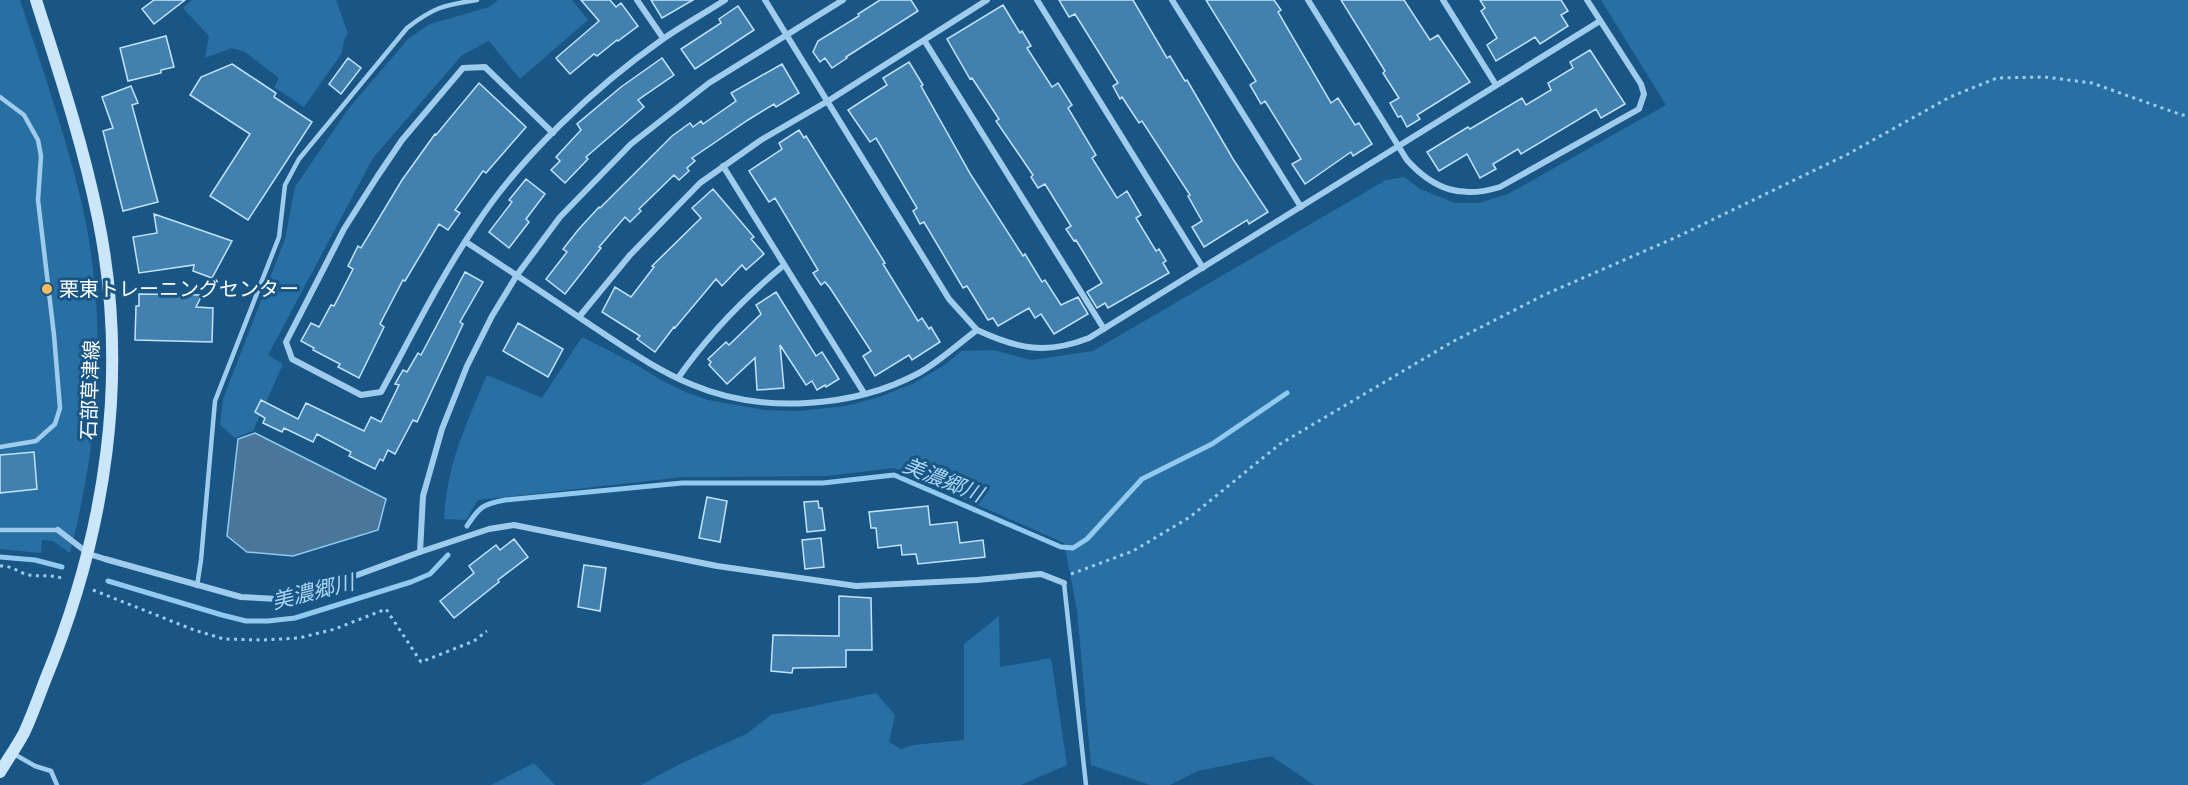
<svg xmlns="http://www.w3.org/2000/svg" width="2188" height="785" font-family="'Sofia Sans Condensed','Noto Sans JP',sans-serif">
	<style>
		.green { fill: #286fa3 }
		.water { fill: #497699; stroke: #91c9ef; stroke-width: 1.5 }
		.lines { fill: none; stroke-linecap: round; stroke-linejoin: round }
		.stream { stroke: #91c9ef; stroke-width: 5 }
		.building { fill: #4180af; stroke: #c4e3f9; stroke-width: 1.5 }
		.path { stroke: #9fccec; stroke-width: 3; stroke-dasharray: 3 4.5; stroke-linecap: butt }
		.service { stroke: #9fccec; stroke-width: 4.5 }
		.minor { stroke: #9fccec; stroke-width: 6 }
		.secondary { stroke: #cbe5f9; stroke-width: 12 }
		.poi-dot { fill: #ffba5a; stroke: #195685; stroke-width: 2 }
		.labels { text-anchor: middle; stroke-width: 6; stroke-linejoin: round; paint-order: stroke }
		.poi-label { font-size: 20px; fill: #fff; stroke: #195685; text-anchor: start }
		.street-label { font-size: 20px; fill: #fff; stroke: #195685 }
		.water-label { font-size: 21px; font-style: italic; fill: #aad5f4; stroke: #195685 }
	</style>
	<rect width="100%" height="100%" fill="#195685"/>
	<path class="green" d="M0,0H20C41,65 64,130 80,196C109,316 100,435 70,553L53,541L42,540L41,553L0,549Z
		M192,0H336L348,33L344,40L342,53L304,107L274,87L279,78L245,52L232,48L205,58L209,36L183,8Z
		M498,0H572L588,20L520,79L489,41L462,55L373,158L268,355L283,364L253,431L235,438L220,425L223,399L285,239L295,187L349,108L408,39L430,24L489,7Z
		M1601,0H2188V785H1314L1271,756L1198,771L1170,785H1150L1091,765L1077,610L1064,543L894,468L826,476L683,477L478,500L466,520L444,519C447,463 466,425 487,375L542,398L582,337L635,364L661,380L685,392L708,400L764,410L798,411L846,406L879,397L912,384L943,366L962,351L993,350L1031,360L1093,351L1386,180L1404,177L1420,189L1455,203H1479L1508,194L1666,105Z
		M999,616L1000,667L1051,658L1067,765L1021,785H641L680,764L746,734L771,715L876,693L895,715L889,742L901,749L913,745L964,740V644Z
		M534,763L555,785H491Z"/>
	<path class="water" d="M255,433L386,499L378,530L293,556L247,552L227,536L238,439Z"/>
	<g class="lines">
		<path class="stream" d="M467,526C479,507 483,504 505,500L682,483H823L894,475L1061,547L1073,548L1087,539L1142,479L1212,444L1287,393
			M0,557L35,560L62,567
			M108,581L222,615L246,621H268L295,618L411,582L430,574L448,555"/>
	</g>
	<path class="building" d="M154,0H185L154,24L142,9Z
		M581,0H610L616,7L621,3L638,26L618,41L617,40L597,56L594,54L570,74L556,58L599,21Z
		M651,0H693L662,18Z
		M880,0H911L918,11L846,57L847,58L832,68L825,58L820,62L813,52L818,41L859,16L858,14Z
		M1059,0H1133L1167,58L1170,56L1185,81L1187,80L1233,159L1268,212L1249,224L1247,220L1204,247L1192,227L1202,221L1188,196L1190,195L1142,121L1139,123L1122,97L1120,99L1113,86L1118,83L1075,14L1069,17Z
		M1206,0H1274L1281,10L1278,12L1331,103L1338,98L1355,125L1359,123L1372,144L1353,156L1351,152L1305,184L1292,164L1301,159L1265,101L1261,104L1250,85L1256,81Z
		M1341,0H1404L1430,40L1438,35L1470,82L1417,115L1420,119L1407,127L1401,116L1398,117L1390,103L1399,98L1383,73L1385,71Z
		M1480,0H1561L1568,11L1561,15L1568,26L1540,44L1535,37L1496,61L1487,45L1497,38L1481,11L1485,8Z
		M1003,5L1020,33L1022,31L1031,46L1027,48L1052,87L1058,83L1072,105L1068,108L1096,155L1092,158L1117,198L1127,191L1141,215L1136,218L1156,251L1159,249L1166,261L1163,263L1169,273L1108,308L1105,303L1097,308L1087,292L1102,283L1076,240L1074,241L1066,229L1071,226L1045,184L1038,188L1031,177L1033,175L996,121L999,119L972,78L970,79L947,39Z
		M738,6L754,30L695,69L681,49L721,23L719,19Z
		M166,36L174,67L161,70V73L128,81L120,48Z
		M1590,50L1625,104L1601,118L1596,109L1521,154L1518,149L1493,164L1496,169L1480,178L1467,154L1439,171L1427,152L1468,127L1470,129L1522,98L1526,105L1551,90L1548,83L1573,68L1570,62Z
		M348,58L361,68L341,94L329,84Z
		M662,58L674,75L638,100L644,107L586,157L588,159L565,183L551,170L560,161L556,157L581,130L577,124L621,87Z
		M909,62L923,85L921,86L971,175L1023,256L1025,254L1042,282L1045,280L1061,305L1078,297L1088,314L1054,334L1041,314L1035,318L1029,308L998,326L993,318L988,320L967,286L963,288L924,222L920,224L913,211L917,208L876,138L870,142L848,110L887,85L883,78Z
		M232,64L276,93L274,97L312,122L248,220L210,196L250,134L190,95L201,77Z
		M782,64L799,93L776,107L774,104L748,120L692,158L695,161L687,168L689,171L679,180L674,175L639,209L641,211L630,222L625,217L599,247L601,248L565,294L546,279L567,252L563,249L578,230L599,207L600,208L672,136L690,123L693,127L701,121L703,124L736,101L731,93Z
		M479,83L526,127L486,173L483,171L455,210L460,213L448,230L439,224L405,281L403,280L380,324L384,327L359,378L338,367L340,364L313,350L314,348L301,341L311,323L319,327L331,305L334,306L353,269L348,266L358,246L361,248L402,180L435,134L436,135Z
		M131,86L138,103L132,105L158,202L123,211L103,131L113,128L102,97Z
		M799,130L804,138L806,136L885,263L883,264L918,321L922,318L929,329L931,327L940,342L912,360L909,355L875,376L863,356L871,351L830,288L825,282L821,285L813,273L818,270L775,198L769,202L749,171L782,149L779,143Z
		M526,179L545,194L526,219L529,222L509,248L489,232L512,202L509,200Z
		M713,189L754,237L751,239L764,254L746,270L742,265L722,286L716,279L675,328L674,327L655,352L637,339L640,336L602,312L615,287L631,297L654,267L652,266L701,218L692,208Z
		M154,214L232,241L212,278L193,271L194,265L139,273L133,237L157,233Z
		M465,272L483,282L460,322L463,324L417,422L413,420L395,454L388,450L383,461L380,459L375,469L349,456L351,452L317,434L313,442L284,428L282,432L263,423L265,418L255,412L261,400L298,419L306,403L364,431L371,417L381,422L399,385L395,384L403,370L407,372L418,353L421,355Z
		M776,292L816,356L822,352L839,379L826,387L825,385L817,390L812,381L806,385L780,345L784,388L757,390L755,358L727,384L709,365L711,362L708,359L726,342L729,345L761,314L756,305Z
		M139,294L202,295L196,307L213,308L212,342L135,340L136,306H139Z
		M518,323L563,349L548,377L503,351Z
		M34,452L37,489L0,493V455Z
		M707,497L727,501L720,542L699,538Z
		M818,501L819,508H822L825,530L807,532L804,502Z
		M928,506L930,525L957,522L960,543L983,540L985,557L918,564L916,554L902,555L901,545L878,548L876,528H871L869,512Z
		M821,538L824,567L805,569L802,540Z
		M514,539L528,557L498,580L499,582L454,618L440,601L474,573L469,566L496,545L500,550Z
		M584,565L606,568L600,611L578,607Z
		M839,596L871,598L872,650H846V667L793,668L792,673L771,671L773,635L839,636Z"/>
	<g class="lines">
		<path class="path" d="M0,566C11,565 19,573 29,575C41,577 52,574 64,579
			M1071,574L1133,551L1190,517L1280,444L1452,342L1544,295L1681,235L1848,154L1950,97L1997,78L2045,77L2092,83L2182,115H2188
			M93,590L194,630L224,639L263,640L299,638L335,629L386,609L421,662L474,641L487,631"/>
		<path class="service" d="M0,97L24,115L38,140L41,156L38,200L54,335L60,408L55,424L36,441L0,447
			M0,530H58
			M1064,583L1086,785
			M197,586L201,560L215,401L279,237L285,185L299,159L407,28C434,7 444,5 477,0
			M14,754L35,766L51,771L57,785"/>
		<path class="minor" d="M637,0L663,38
			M765,0L949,299L977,330
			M1037,0L1203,268
			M1172,0L1301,207
			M1308,0L1407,160C1434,190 1462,199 1500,187L1639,109L1644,94L1641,84L1587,0
			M1443,0L1496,85
			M924,40L1104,329
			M553,133L485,67L463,68L402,140L377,177L344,229L286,342L292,359L361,395L381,392C412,335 440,278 476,225C521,156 596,86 663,39C683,25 705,13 725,0
			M723,166L864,393
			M466,242C509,270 552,299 595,328C627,349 658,371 693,385C761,414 854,408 919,373C939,362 958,344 977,330C1018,349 1046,355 1089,338L1600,21
			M579,317L630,255L700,183L761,140L828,101L987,0
			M678,378C708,335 743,299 784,265
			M58,530L89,554L105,559L241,597L278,599L319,589L420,552L489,529L514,525L717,566L856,586L977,580L1041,574L1064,583
			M420,552L423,496L442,429L467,366L492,316L517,275L560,217L631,144L709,83L843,0"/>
		<path class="secondary" d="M0,772C8,759 17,746 24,733C32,716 39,696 46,678C106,532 130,374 98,218C83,144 59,72 36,0"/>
	</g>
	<circle class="poi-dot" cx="47" cy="289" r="6"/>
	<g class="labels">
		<g class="poi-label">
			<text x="59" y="296">栗東トレーニングセンター</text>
		</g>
		<g class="street-label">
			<text transform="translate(90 390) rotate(-88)" y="7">石部草津線</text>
		</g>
		<g class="water-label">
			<text transform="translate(943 480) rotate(22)" y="7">美濃郷川</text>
			<text transform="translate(313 592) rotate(-14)" y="7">美濃郷川</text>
		</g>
	</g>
</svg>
